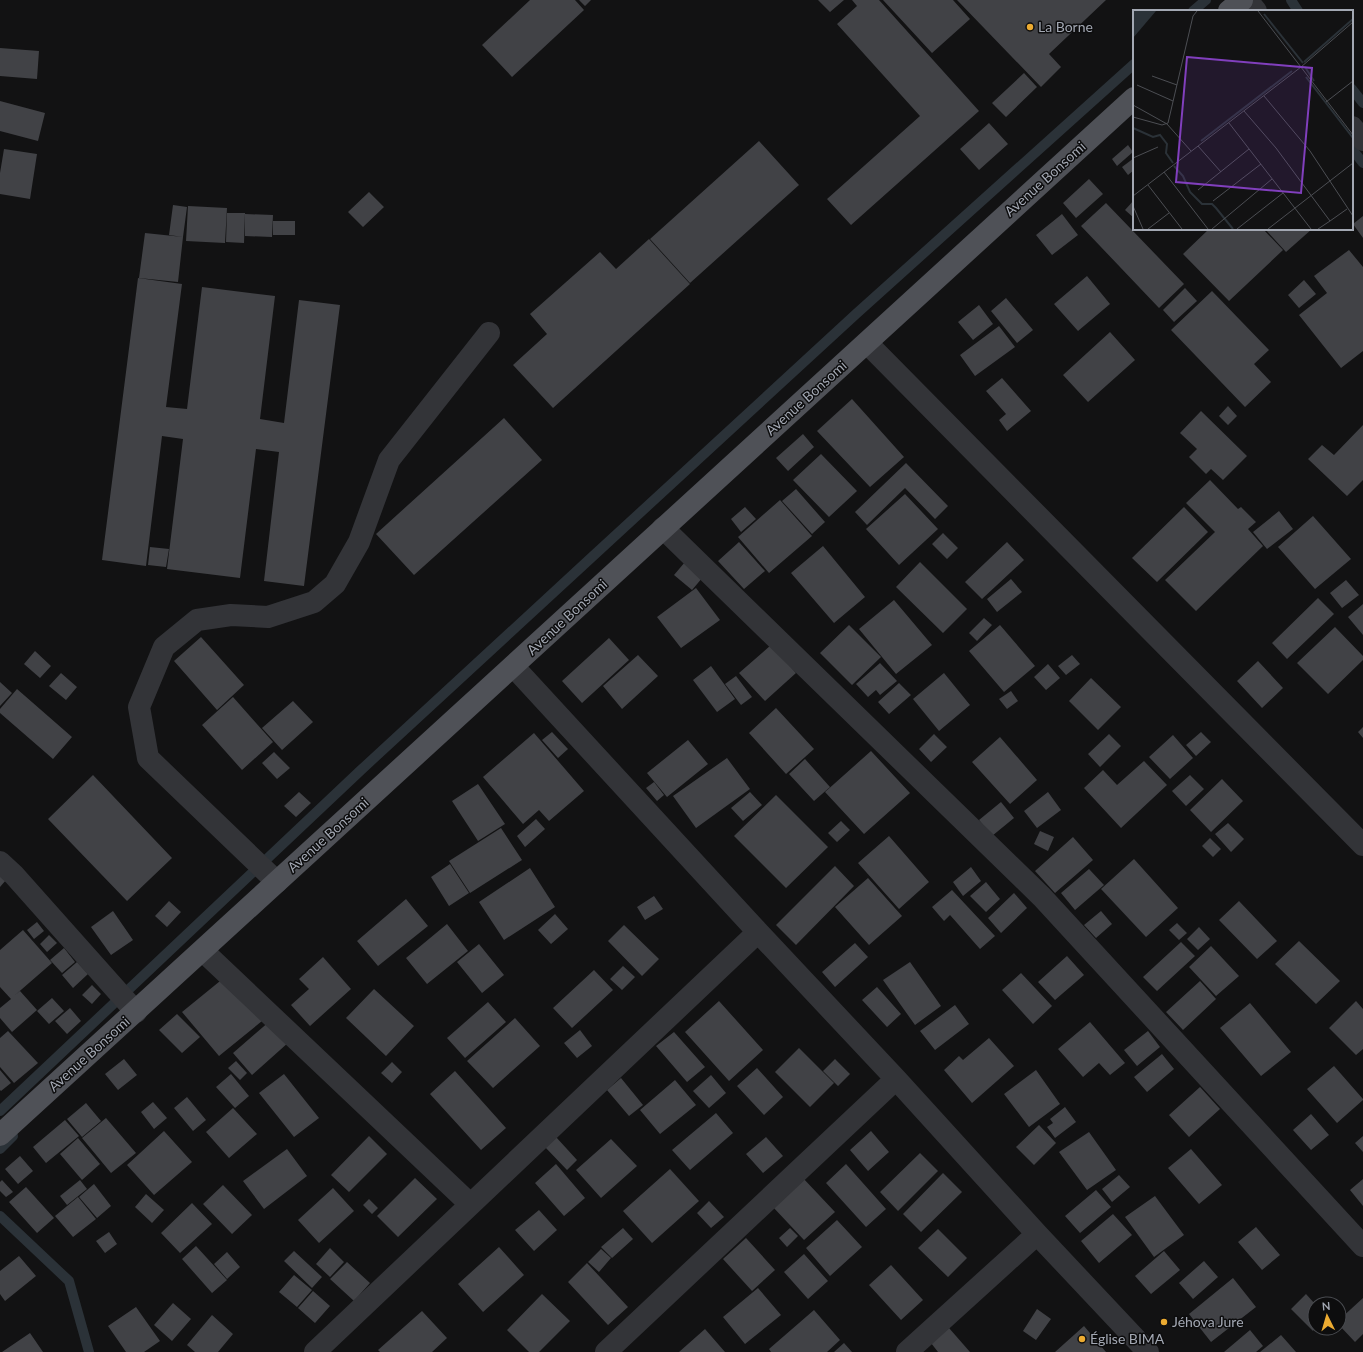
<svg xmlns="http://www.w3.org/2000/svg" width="1363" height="1352" font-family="Lato,sans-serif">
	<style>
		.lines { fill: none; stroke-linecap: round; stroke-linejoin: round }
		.stream { stroke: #2b3238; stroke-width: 10 }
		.building { fill: #414246 }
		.minor { stroke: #333438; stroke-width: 22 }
		.major { stroke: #4f5157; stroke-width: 22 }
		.poi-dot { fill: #ecab31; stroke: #0d0d0e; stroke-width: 1.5 }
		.labels { text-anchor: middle; stroke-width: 3; stroke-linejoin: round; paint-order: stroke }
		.poi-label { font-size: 14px; fill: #a3a8b3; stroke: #0d0d0e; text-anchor: start }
		.street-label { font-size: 14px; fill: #a3a8b3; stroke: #0d0d0e }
		.inset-river { fill: none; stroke: #2b3238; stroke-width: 2 }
		.inset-road { fill: none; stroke: #4c4e53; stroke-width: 1 }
		.view { fill: #813fbd; fill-opacity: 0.15; stroke: #813fbd; stroke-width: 2 }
		.inset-edge { fill: none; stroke: #a3a8b3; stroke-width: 2 }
	</style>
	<rect width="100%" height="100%" fill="#121213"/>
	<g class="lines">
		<path class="stream" d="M1291,0L1298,11
			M1193,11L1206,0
			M1352,89L1363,103
			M1352,149L1363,163
			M0,1111L361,770L592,557L856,314L1134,64
			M0,1149L13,1136
			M0,1216L69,1281L89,1352"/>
	</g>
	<path class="building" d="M530,0H575L584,10L512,77L482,45Z
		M579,0H591L585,6Z
		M818,0H844L830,12Z
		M852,0H879L979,111L851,225L827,199L920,116L837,24L857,6Z
		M883,0H953L970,19L932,53Z
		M957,0H1106L1049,54L1061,67L1041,87Z
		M0,48L39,51L37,79L0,76Z
		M1024,73L1037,87L1006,117L992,103Z
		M0,101L45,113L38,141L0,131Z
		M989,123L1008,144L979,170L960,149Z
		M759,141L799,185L690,283L650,239Z
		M1128,145L1133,152L1117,166L1112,159Z
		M4,149L37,154L30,199L0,194V173Z
		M1134,158V170L1128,175L1122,167Z
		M1089,179L1103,194L1076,218L1063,203Z
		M369,192L384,207L363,227L348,212Z
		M1134,200V218L1125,210Z
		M1106,203L1184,284L1159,308L1081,226Z
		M173,205L187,207L183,237L169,235Z
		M188,206L227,208L225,243L186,241Z
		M227,213H245L244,243L226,242Z
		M245,214L273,215L272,237L245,236Z
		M1062,214L1078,235L1052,255L1036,235Z
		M1363,216V238L1353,224Z
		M273,221H295V235H273Z
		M1209,229H1263L1283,250L1229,301L1183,254Z
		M1265,229H1312L1286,252Z
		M145,233L183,237L178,282L139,278Z
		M649,239L690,284L553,408L513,365L547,334L530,314L600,252L616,269Z
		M1349,250L1363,267V351L1341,368L1299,315L1327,293L1314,276Z
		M1087,276L1110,304L1078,331L1054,304Z
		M138,278L182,284L166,407L187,409L202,287L275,296L260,419L284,423L299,300L340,305L304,586L264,581L279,452L256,449L240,578L167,569L183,439L162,436L146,566L102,560Z
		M1304,280L1316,294L1299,308L1288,295Z
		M1185,288L1197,301L1174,322L1163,310Z
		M1212,291L1269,350L1254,364L1271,382L1245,407L1171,330Z
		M1006,298L1033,330L1017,343L991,311Z
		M979,305L993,324L973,340L958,322Z
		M999,326L1015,347L975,376L960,355Z
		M1110,332L1135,360L1088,402L1063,375Z
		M1002,378L1031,411L1007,431L999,420L1006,414L986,391Z
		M852,399L904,457L870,487L817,431Z
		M1228,406L1237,416L1228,425L1219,416Z
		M1201,411L1247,456L1223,480L1211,469L1206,474L1189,457L1197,449L1180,433Z
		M504,418L542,460L414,575L376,534Z
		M1363,425V480L1347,496L1308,459L1322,445L1334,455Z
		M803,434L814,447L788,471L776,458Z
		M821,454L857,491L829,517L793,480Z
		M906,463L948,506L935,519L905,488L867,525L855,512Z
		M1210,480L1238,509L1241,507L1256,522L1248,529L1263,546L1196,611L1165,580L1215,532L1186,503Z
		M796,489L825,522L812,534L782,501Z
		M905,494L938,529L899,565L866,529Z
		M780,500L812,536L769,573L738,537Z
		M745,507L756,519L741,532L731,519Z
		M1184,507L1208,532L1157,582L1132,558Z
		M1279,511L1293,529L1267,549L1253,532Z
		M1313,516L1351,559L1315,589L1278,547Z
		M943,533L958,548L947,559L932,544Z
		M739,542L765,571L744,589L718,561Z
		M1007,542L1024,560L982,599L965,582Z
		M823,546L865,597L834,623L791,573Z
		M150,547L169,549L166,567L148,565Z
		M685,562L703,577L692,590L674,575Z
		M920,562L967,609L943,633L896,587Z
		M1011,579L1022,592L997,612L987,599Z
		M1346,580L1359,595L1342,608L1330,593Z
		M696,588L720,620L681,648L657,617Z
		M1318,598L1334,614L1287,659L1272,643Z
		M894,600L932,645L896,674L859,629Z
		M1363,604V635L1348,617Z
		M984,618L992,625L977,641L969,633Z
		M849,625L881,657L852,685L820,653Z
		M1000,625L1035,666L1004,692L969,651Z
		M1335,627L1363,656V660L1328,694L1297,663Z
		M201,637L244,685L217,710L174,661Z
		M609,638L629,660L582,703L562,681Z
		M771,645L796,673L765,701L739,673Z
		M35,651L51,666L40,678L24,664Z
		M638,655L658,676L622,709L603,686Z
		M1072,655L1080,664L1066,675L1058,666Z
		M1258,661L1283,688L1262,708L1237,681Z
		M880,663L897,681L880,695L876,690L868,697L856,684Z
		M1048,664L1060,678L1046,690L1034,677Z
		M711,666L735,699L717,712L693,680Z
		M61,673L77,687L66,700L49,686Z
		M944,673L970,705L939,731L913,699Z
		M736,676L752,697L741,705L725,684Z
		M1091,678L1121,707L1098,730L1069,701Z
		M0,682L12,693L0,706Z
		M899,683L911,695L889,714L878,702Z
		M17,689L72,737L53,759L0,713V709Z
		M1011,691L1018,701L1007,709L999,699Z
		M233,697L273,742L242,770L202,725Z
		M293,701L313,722L282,750L262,728Z
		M776,708L814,749L786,774L749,733Z
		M1363,727V738L1358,732Z
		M552,732L568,749L558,758L542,740Z
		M1201,732L1211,742L1196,756L1186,745Z
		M534,733L584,791L549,821L539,810L523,824L483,777Z
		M934,734L947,747L931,762L919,749Z
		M1109,734L1121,746L1100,767L1088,754Z
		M1173,735L1193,758L1170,779L1149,757Z
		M1000,737L1037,780L1010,804L972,762Z
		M688,740L708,764L667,797L647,773Z
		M871,751L910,793L864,834L825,792Z
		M274,752L290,768L277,779L262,763Z
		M727,758L750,789L696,828L673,796Z
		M805,759L830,787L814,801L789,774Z
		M1144,761L1167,785L1121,828L1084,788L1103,770L1117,785Z
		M93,775L172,858L127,901L48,819Z
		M1190,775L1204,789L1186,806L1172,791Z
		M1222,779L1243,801L1211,832L1190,810Z
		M654,782L664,795L657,801L646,788Z
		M478,784L505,824L478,841L452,801Z
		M299,792L311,803L296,817L284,806Z
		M750,792L762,805L743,821L731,808Z
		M1048,792L1061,810L1037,828L1024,811Z
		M776,795L828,847L786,888L734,836Z
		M1001,802L1014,818L992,836L979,820Z
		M536,819L545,829L525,847L517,836Z
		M841,821L850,830L837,842L828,833Z
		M1228,823L1244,839L1231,852L1215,834Z
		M501,828L522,860L470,893L449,861Z
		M1040,831L1054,837L1048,851L1034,844Z
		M889,836L929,882L899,909L858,863Z
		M1073,837L1093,860L1055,893L1035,871Z
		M1210,838L1221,849L1213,857L1202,846Z
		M1134,859L1178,908L1146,937L1101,889Z
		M450,864L469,893L449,906L431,877Z
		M835,866L854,886L796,945L776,925Z
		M971,867L981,881L963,896L953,882Z
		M530,868L555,907L504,940L479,902Z
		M1089,869L1104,885L1075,910L1061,893Z
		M0,874L6,880L0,887Z
		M868,878L902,916L869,945L835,907Z
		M986,882L1000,899L986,912L970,896Z
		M952,890L995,936L980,949L950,915L944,921L932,907Z
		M1014,893L1027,908L1001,933L988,918Z
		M654,896L663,909L645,920L637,907Z
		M406,899L428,926L378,966L357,941Z
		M169,901L181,912L167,927L155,916Z
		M1239,901L1277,941L1257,959L1219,920Z
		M113,911L133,940L111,955L91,927Z
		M1101,911L1112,924L1096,938L1084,925Z
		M555,914L568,929L551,944L538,930Z
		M37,922L44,931L34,939L27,930Z
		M1177,923L1187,933L1179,940L1169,930Z
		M447,924L468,951L427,984L406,958Z
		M624,925L659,959L642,976L608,941Z
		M1199,927L1210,939L1198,950L1187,939Z
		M23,930L52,963L14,996L20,991L37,1010L12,1032L0,1018V1008L11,999L0,987V950Z
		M49,935L57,943L47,952L40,944Z
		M1299,941L1340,981L1316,1004L1275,964Z
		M1181,942L1195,956L1157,991L1143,977Z
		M855,943L868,957L835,987L822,972Z
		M479,944L504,975L482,993L457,962Z
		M1211,946L1239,976L1216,996L1189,967Z
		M64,948L75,962L62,973L50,960Z
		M1067,956L1084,975L1055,1000L1038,982Z
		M323,957L351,989L310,1026L291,1005L309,989L299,979Z
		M77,962L88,974L73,988L62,975Z
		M910,962L941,1006L915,1025L883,980Z
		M623,966L635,977L622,990L610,979Z
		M594,970L613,990L572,1028L553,1008Z
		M1021,973L1052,1006L1033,1024L1002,990Z
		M225,977L262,1021L219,1056L182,1012Z
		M1200,981L1216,999L1183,1030L1166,1012Z
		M92,985L101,994L92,1004L82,995Z
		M877,987L901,1014L887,1027L862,1000Z
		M374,989L414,1026L386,1056L346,1018Z
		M52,998L64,1011L49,1024L37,1011Z
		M719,1001L763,1050L729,1081L685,1032Z
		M1356,1001L1363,1009V1049L1356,1055L1329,1028Z
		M488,1002L506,1022L465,1058L447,1038Z
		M1250,1003L1291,1052L1261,1076L1220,1028Z
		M955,1005L969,1024L935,1050L920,1031Z
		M70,1008L81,1021L67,1034L55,1021Z
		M177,1014L200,1037L182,1053L159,1030Z
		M515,1018L540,1046L493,1088L467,1061Z
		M270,1021L289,1042L252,1075L233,1053Z
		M1090,1022L1125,1063L1110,1075L1099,1063L1083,1077L1058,1049Z
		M580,1030L592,1046L577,1058L564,1043Z
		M8,1031L38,1063L14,1083L0,1067V1038Z
		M1148,1031L1160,1047L1137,1066L1124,1050Z
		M674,1032L705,1067L687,1082L656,1046Z
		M989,1038L1014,1066L972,1103L944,1070L959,1056L963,1060Z
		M799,1048L834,1083L810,1107L775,1072Z
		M1162,1054L1174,1069L1147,1092L1134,1077Z
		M124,1059L137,1075L118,1090L105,1074Z
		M835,1059L850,1074L838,1086L823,1071Z
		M236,1061L247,1073L240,1080L228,1068Z
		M392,1062L402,1072L392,1083L381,1073Z
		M1334,1066L1363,1099V1100L1337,1123L1307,1089Z
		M757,1068L783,1097L764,1115L737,1086Z
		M0,1070L11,1083L1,1091L0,1090Z
		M1036,1070L1060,1104L1029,1127L1004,1094Z
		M455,1071L506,1128L481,1150L430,1094Z
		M231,1074L249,1096L235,1108L216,1087Z
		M284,1074L319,1118L294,1137L259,1093Z
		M711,1075L726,1093L709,1108L693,1091Z
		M621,1078L643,1105L629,1116L607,1090Z
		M675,1080L696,1105L660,1134L640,1110Z
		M1200,1087L1220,1109L1189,1137L1169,1115Z
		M187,1097L206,1120L193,1131L174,1108Z
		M153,1102L167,1118L154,1129L141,1112Z
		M86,1103L101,1121L82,1137L67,1119Z
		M1065,1107L1076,1122L1055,1138L1047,1127L1053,1123L1050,1119Z
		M233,1108L257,1134L229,1158L206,1132Z
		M716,1113L733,1133L690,1170L672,1150Z
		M1311,1114L1329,1135L1311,1150L1293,1130Z
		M106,1118L136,1153L111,1173L82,1138Z
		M65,1120L79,1136L46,1163L33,1147Z
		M1039,1125L1056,1143L1034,1165L1016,1147Z
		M164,1131L192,1162L154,1195L127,1165Z
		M871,1131L889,1152L868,1171L850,1150Z
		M1089,1132L1116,1170L1087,1190L1059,1152Z
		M369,1136L387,1154L349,1192L331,1175Z
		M1363,1136V1152L1355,1143Z
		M556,1137L577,1160L567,1170L545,1147Z
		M766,1137L783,1156L763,1173L746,1154Z
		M78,1138L100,1164L82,1180L60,1154Z
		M611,1139L637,1166L601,1198L576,1170Z
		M287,1149L307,1176L264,1209L243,1181Z
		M1191,1149L1222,1185L1199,1204L1168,1168Z
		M920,1153L938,1171L898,1211L880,1192Z
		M20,1156L33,1171L18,1184L5,1169Z
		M556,1164L585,1198L564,1216L535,1183Z
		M846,1164L886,1209L866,1227L826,1183Z
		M670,1169L699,1201L652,1243L623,1211Z
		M943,1173L962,1192L921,1232L903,1214Z
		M1119,1175L1130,1187L1112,1202L1102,1189Z
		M802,1177L835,1212L804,1240L772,1206Z
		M415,1178L437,1199L398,1237L377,1216Z
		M1363,1179V1206L1350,1190Z
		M2,1180L13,1192L6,1197L0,1191V1182Z
		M80,1180L87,1189L67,1205L60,1196Z
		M94,1184L111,1206L97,1218L79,1197Z
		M223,1185L252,1215L232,1234L203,1204Z
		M26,1187L54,1218L37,1233L9,1202Z
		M333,1188L354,1211L319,1243L298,1220Z
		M1096,1190L1111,1207L1080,1233L1065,1216Z
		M146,1194L164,1210L152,1223L135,1207Z
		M1155,1196L1184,1235L1154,1257L1125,1217Z
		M78,1197L96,1219L73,1237L55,1216Z
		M369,1199L378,1208L372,1214L363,1205Z
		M709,1201L724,1217L711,1228L697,1213Z
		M192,1203L212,1224L180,1253L161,1233Z
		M539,1210L557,1230L534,1251L515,1230Z
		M1113,1214L1132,1235L1099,1263L1081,1241Z
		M837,1220L862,1247L830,1276L806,1248Z
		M1256,1227L1280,1255L1262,1270L1238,1242Z
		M623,1228L633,1239L612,1258L601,1247Z
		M790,1228L798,1236L787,1247L779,1238Z
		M938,1229L967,1258L948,1277L918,1248Z
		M109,1232L117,1244L105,1253L96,1241Z
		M746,1238L775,1270L752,1291L723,1259Z
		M196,1246L227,1280L212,1293L182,1259Z
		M499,1247L524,1275L483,1312L458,1284Z
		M330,1248L344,1262L330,1277L316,1264Z
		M601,1249L611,1258L599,1272L588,1262Z
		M294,1251L322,1277L312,1288L284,1261Z
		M1164,1251L1180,1270L1151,1294L1135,1276Z
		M227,1252L240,1267L227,1279L214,1264Z
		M804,1254L828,1281L808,1299L784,1272Z
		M19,1256L36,1276L5,1301L0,1294V1271Z
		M1204,1261L1218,1277L1193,1299L1179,1283Z
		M347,1262L370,1283L354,1301L330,1279Z
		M587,1263L628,1307L608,1325L568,1282Z
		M891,1265L923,1300L901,1320L869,1285Z
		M294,1275L312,1290L297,1307L279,1292Z
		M1233,1278L1256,1307L1211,1342L1189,1314Z
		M758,1288L781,1315L745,1344L723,1317Z
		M313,1291L330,1306L315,1323L298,1308Z
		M542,1294L570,1321L539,1352H529L507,1330Z
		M1306,1294L1315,1304V1328L1313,1331L1291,1309Z
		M1363,1298V1334L1355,1342L1339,1325V1320Z
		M173,1303L191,1319L172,1341L154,1325Z
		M136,1307L160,1341L144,1352H126L108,1326Z
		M1037,1309L1051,1319L1036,1340L1023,1331Z
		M814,1310L840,1340L827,1352H771L769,1349Z
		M422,1311L447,1338L432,1352H380L378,1350Z
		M212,1315L233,1334L218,1352H195L187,1345Z
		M1084,1326L1106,1352H1055Z
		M949,1328L970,1352H938L931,1343Z
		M705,1329L725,1352H679Z
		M1250,1330L1263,1346L1256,1352H1224Z
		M30,1333L43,1352H2Z
		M1281,1335L1296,1352H1260Z
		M844,1343L852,1352H834Z"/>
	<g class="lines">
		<path class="minor" d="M1247,0L1256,11
			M1352,127L1363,140
			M867,343L1363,845
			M663,528L1042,897L1363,1246
			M513,666L758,932L896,1079L1037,1234L1148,1352
			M0,862L14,875L136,1012
			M277,882L148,758L139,707L164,647L197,620L231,615L268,617L314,602L335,584L359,542L389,460L489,333
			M203,951L470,1204
			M315,1352L758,932
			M606,1352L896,1079
			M907,1352L1037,1234"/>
		<path class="major" d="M1229,11L1242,0
			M0,1135L1134,98"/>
	</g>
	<g class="poi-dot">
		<circle cx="1030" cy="27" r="4"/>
		<circle cx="1164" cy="1322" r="4"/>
		<circle cx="1082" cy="1339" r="4"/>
	</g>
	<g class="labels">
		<g class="poi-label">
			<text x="1038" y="32">La Borne</text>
			<text x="1172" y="1327">Jéhova Jure</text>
			<text x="1090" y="1344">Église BIMA</text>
		</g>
		<g class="street-label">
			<text transform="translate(1045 179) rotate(-42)" y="5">Avenue Bonsomi</text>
			<text transform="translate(806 398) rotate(-42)" y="5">Avenue Bonsomi</text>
			<text transform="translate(567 617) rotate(-43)" y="5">Avenue Bonsomi</text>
			<text transform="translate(328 835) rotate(-42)" y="5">Avenue Bonsomi</text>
			<text transform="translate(89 1054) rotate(-42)" y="5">Avenue Bonsomi</text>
		</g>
	</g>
	<g transform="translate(1133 10)">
		<rect width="220" height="220" fill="#121213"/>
		<path d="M0,1H23L0,28Z" fill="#2b3238"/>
		<path class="inset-river" d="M131,4L170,53M171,52L220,9M172,57L181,71M173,67L220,128M0,118L20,127L27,125L34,134L33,143L40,153M68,131L159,61M41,156L50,166L57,182L69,194H79L83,198L100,219"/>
		<path class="inset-road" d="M125,1L220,125M19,66L44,75M4,75L40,91M131,86L177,141L220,206M193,92L220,71M0,95L34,114L58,141M111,101L143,138L197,211L214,199M0,107L29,115L35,113L60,6L64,1M96,113L178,219M65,136L88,162M0,148L25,137M31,162L75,219M15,175L49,219M65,180L116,139M0,186L168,57L220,12M80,191L128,154M0,196L10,219M15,219L36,203M79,219L139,169M104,219L150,183M135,219L220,153M185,219L197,211"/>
		<path class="view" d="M54,47L179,58L168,183L43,172Z"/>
		<rect width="220" height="220" class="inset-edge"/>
	</g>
	<g transform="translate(1327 1316) rotate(355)"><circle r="19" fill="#0d0d0e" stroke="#494b50"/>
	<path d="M0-3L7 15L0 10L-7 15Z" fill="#ecab31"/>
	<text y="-6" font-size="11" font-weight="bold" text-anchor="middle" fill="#a3a8b3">N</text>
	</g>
</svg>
